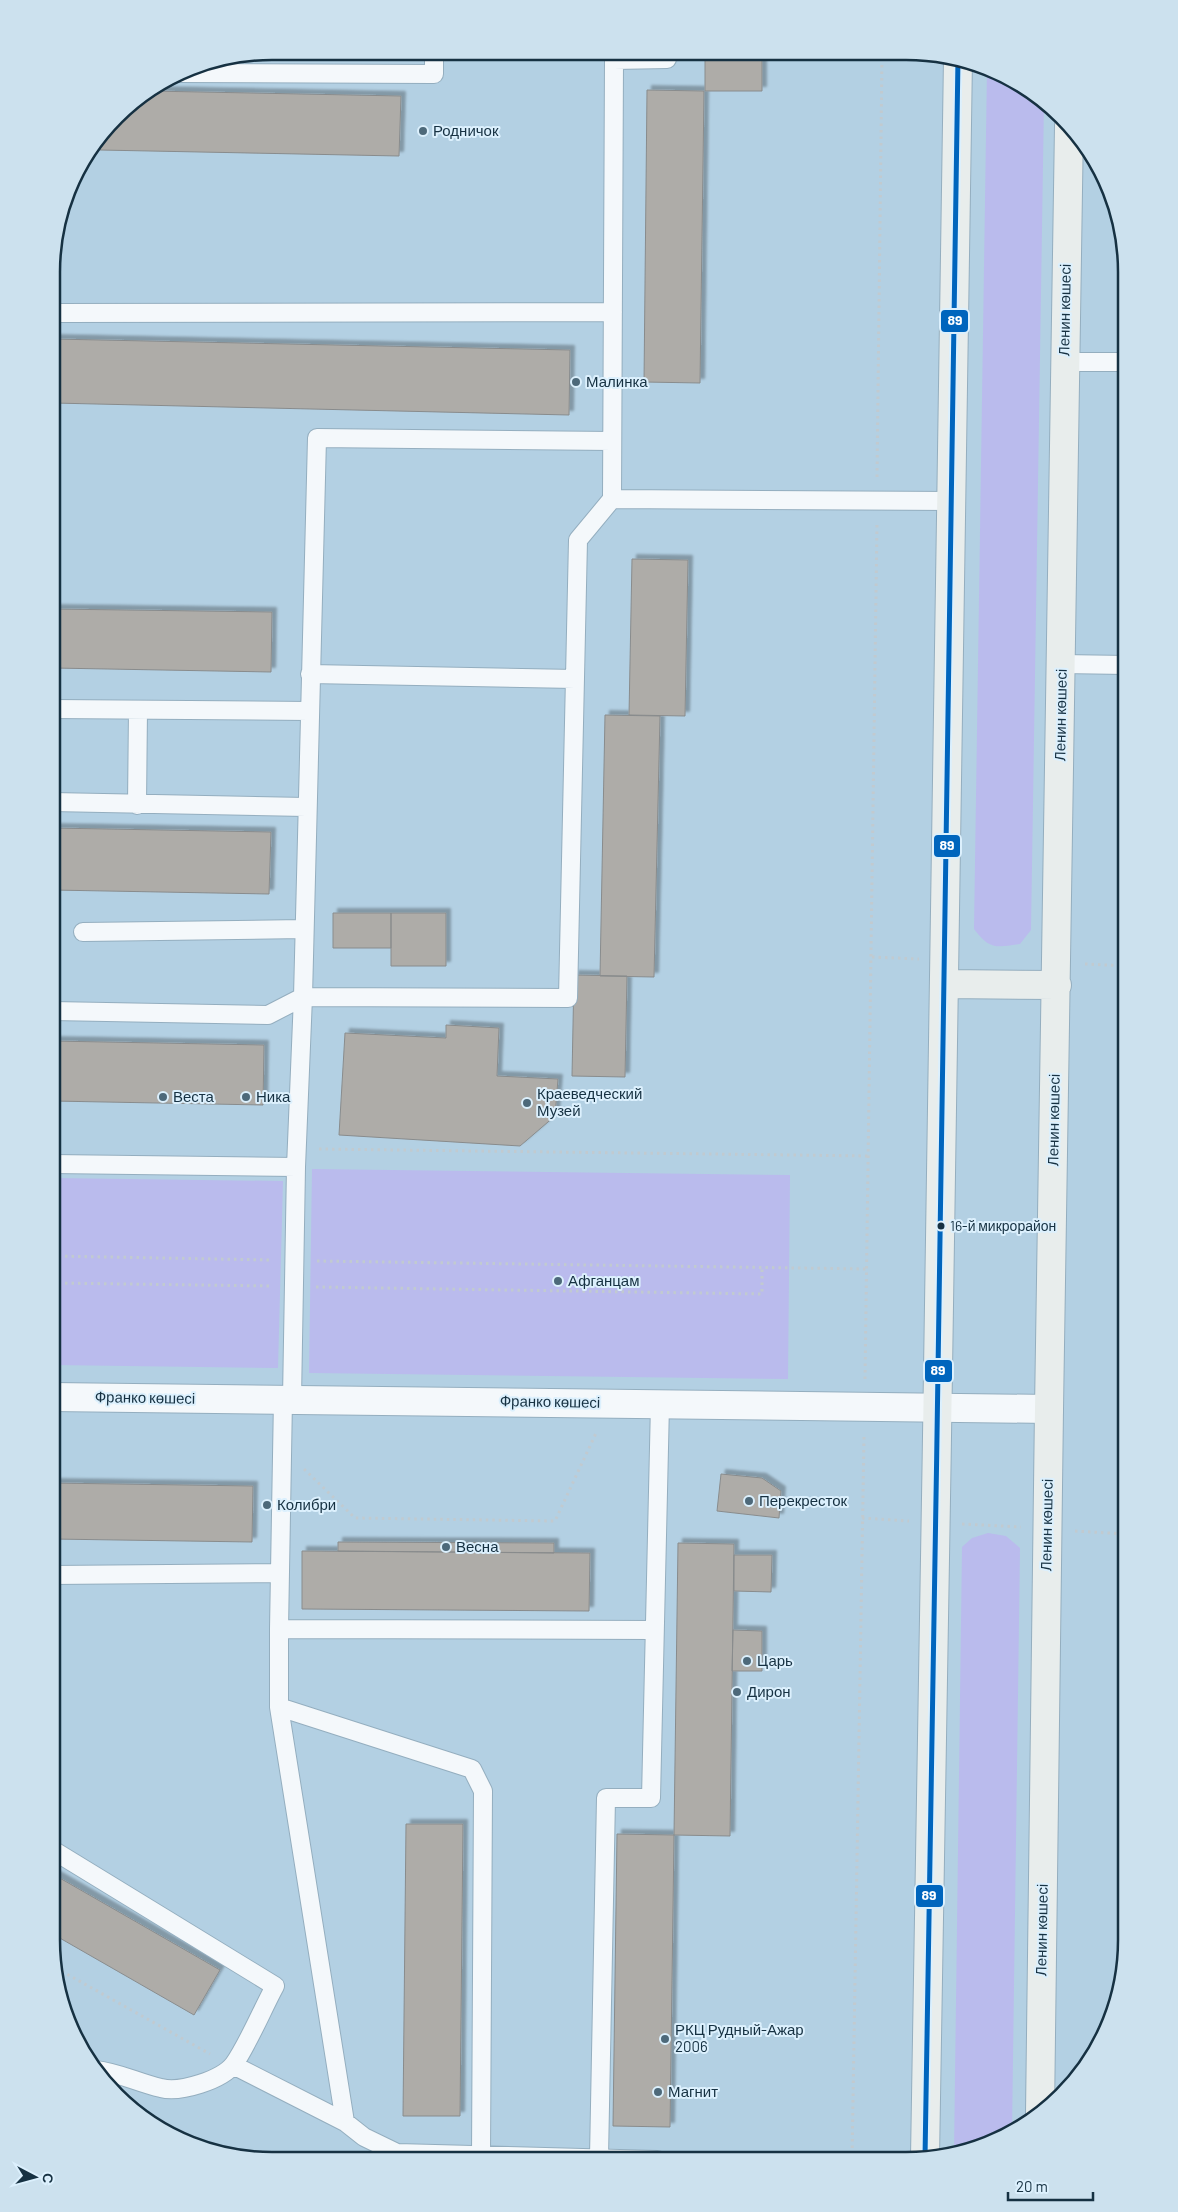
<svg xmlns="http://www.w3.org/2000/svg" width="1178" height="2212" font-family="Barlow,sans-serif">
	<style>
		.green { fill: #babbed }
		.building { fill: #aeaca8; stroke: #898c8d; filter: url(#shadow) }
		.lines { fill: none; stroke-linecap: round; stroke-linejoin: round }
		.lane-casing { stroke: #94aebf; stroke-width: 20 }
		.street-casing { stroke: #94aebf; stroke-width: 30 }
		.secondary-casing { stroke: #94aebf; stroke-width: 30 }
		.path { stroke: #c1cad0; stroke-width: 3; stroke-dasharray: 2.5 4; stroke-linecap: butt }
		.lane { stroke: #f4f8fb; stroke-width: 18 }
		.street { stroke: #f4f8fb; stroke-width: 28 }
		.secondary { stroke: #e8edec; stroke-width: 28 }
		.bus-1-casing { stroke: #dcf0fd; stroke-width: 9 }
		.bus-1 { stroke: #0065bd; stroke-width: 5 }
		.poi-dot { fill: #4d697a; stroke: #dcf0fd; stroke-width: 2 }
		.bus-dot { fill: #163142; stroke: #dcf0fd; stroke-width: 2 }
		.labels { text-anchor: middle; stroke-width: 4; stroke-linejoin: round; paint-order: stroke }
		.bus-label { font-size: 14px; fill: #163142; stroke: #dcf0fd; text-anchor: start }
		.poi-label { font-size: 15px; fill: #163142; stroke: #dcf0fd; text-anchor: start }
		.street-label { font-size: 15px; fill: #163142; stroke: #dcf0fd }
		.rim { fill: none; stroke: #163142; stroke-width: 2.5 }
		.line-badge { stroke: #dcf0fd; stroke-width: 2 }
		.badge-label { font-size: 14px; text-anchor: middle; font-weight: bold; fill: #fff }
	</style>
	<defs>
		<filter id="shadow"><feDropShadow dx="4.5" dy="-4.5" stdDeviation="1" flood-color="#0004"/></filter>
	</defs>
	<rect width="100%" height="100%" fill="#b3d0e3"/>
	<path class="green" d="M987,68L1004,74L1044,101L1031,930L1020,944C995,948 989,949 974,929Z
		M312,1169L790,1175L788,1379L309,1373Z
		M52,1178L283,1181L278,1368L52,1365Z
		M988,1533L1006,1536L1020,1548L1012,2132L977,2149L954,2153L962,1547L972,1538Z"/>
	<path class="building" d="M705,54H762V91H705Z
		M647,90L704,91L700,383L644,382Z
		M150,91L401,96L399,156L100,150V140L126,106Z
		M53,339L570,350L569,415L53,403Z
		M632,559L688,560L685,716L629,715Z
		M53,609L272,612L271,672L53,668Z
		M605,715L660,716L654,977L600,976Z
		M52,828L271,832L269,894L52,890Z
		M333,913H391V948H333Z
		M391,913H446V966H391Z
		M574,975L627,976L625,1077L572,1076Z
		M446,1025L499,1028L497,1076L558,1079L555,1116L520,1146L339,1135L345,1033L446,1038Z
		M52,1041L264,1045L263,1105L52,1101Z
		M721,1474L762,1478L781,1491L779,1518L717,1511Z
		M52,1483L253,1486L252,1542L52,1539Z
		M338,1542L554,1543V1553L338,1551Z
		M678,1543L734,1544L730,1836L674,1835Z
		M302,1551L590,1553L589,1611L302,1609Z
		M734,1555H772L771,1592L734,1591Z
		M733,1630L762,1631V1671H732Z
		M406,1824H463L460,2116H403Z
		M617,1834L674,1835L670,2127L613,2126Z
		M51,1873L220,1970L194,2015L51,1933Z"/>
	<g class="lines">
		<defs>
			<path id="lane" d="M179,73L434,74V52
				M53,313L613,312
				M1064,362H1127
				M612,499L953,501
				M1061,664L1127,665
				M310,674L575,679
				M53,709L309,711
				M52,802L306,807
				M137,805L138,710
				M83,932L303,929
				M52,1011L268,1015L303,997L568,998L578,540L612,499L614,60L667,59V54
				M52,1164L296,1167
				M283,1399L279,1629L654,1630
				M292,1399L296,1167L303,997L317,438L612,441
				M52,1575L280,1573
				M279,1629V1707L345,2122
				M279,1707L472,1769L483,1791L481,2157
				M51,1849L275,1986C263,2008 248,2044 234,2064C222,2080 180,2093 161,2088C138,2083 118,2072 95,2070
				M233,2065L345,2122L364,2137L397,2153L657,2160
				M599,2157L606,1798H651L660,1404"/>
			<path id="street" d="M52,1397L1049,1409"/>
			<path id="secondary" d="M946,984L1057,985
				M1040,2113L1049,1409L1069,126
				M925,2158C936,1458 950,758 958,58"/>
		</defs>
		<use href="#lane" class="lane-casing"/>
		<use href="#street" class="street-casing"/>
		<use href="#secondary" class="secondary-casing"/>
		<path class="path" d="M877,477L882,55
			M872,957L919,959
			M1085,964L1127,966
			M319,1149L869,1156
			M52,1256L271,1260
			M317,1261L867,1269
			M52,1283L272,1286
			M316,1287L762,1294V1269
			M865,1379L877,523
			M304,1469L355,1518L555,1521L597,1431
			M862,1518L909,1521
			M962,1524L1021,1527
			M1075,1531L1126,1534
			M56,1968L210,2054
			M1122,1972L1126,1685
			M852,2161L864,1436"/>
		<use href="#lane" class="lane"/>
		<use href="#street" class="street"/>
		<use href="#secondary" class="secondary"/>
		<defs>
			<path id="bus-1" d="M925,2158C936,1458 950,758 958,58"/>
		</defs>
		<use href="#bus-1" class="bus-1-casing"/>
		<use href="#bus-1" class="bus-1"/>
	</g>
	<g class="poi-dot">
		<circle cx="423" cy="131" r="5"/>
		<circle cx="576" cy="382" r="5"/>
		<circle cx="163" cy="1097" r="5"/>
		<circle cx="246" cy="1097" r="5"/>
		<circle cx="527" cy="1103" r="5"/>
		<circle cx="558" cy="1281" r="5"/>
		<circle cx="749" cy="1501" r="5"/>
		<circle cx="267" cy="1505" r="5"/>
		<circle cx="446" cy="1547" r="5"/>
		<circle cx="747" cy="1661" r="5"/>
		<circle cx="737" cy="1692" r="5"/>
		<circle cx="665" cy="2039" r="5"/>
		<circle cx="658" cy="2092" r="5"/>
	</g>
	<circle class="bus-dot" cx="941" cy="1226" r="4.5"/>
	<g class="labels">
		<g class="bus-label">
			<text x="950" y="1231">16-й микрорайон</text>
		</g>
		<g class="poi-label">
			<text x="433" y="136">Родничок</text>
			<text x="586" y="387">Малинка</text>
			<text x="537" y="1099">Краеведческий<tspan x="537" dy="17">Музей</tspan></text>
			<text x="173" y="1102">Веста</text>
			<text x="256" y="1102">Ника</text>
			<text x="568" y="1286">Афганцам</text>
			<text x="759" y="1506">Перекресток</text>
			<text x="277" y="1510">Колибри</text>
			<text x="456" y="1552">Весна</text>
			<text x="757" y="1666">Царь</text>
			<text x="747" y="1697">Дирон</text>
			<text x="675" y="2035">РКЦ Рудный-Ажар<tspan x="675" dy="17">2006</tspan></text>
			<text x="668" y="2097">Магнит</text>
		</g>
		<g class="street-label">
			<text transform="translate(1065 310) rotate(-89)" y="5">Ленин көшесі</text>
			<text transform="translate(1061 715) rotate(-89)" y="5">Ленин көшесі</text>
			<text transform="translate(1054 1120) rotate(-89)" y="5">Ленин көшесі</text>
			<text transform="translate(145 1398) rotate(1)" y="5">Франко көшесі</text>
			<text transform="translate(550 1402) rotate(1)" y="5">Франко көшесі</text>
			<text transform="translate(1047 1525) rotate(-89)" y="5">Ленин көшесі</text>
			<text transform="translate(1042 1930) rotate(-89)" y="5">Ленин көшесі</text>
		</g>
	</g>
	<path d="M0 0H1178V2212H0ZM272 60H906A212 212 0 0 1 1118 272V1940A212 212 0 0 1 906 2152H272A212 212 0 0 1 60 1940V272A212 212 0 0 1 272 60Z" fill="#cce1ee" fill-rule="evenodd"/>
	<path class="rim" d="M272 60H906A212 212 0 0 1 1118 272V1940A212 212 0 0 1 906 2152H272A212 212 0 0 1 60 1940V272A212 212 0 0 1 272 60Z"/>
	<g class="line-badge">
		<rect x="940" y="309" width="29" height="24" rx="5" fill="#0065bd"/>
		<rect x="933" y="834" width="28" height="24" rx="5" fill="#0065bd"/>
		<rect x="924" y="1359" width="29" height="24" rx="5" fill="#0065bd"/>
		<rect x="915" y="1884" width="29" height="24" rx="5" fill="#0065bd"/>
	</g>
	<g class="badge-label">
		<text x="955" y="325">89</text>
		<text x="947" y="850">89</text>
		<text x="938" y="1375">89</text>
		<text x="929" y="1900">89</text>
	</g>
	<g transform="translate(35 2177) rotate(96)" stroke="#dcf0fd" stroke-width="4" paint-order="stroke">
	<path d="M0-4L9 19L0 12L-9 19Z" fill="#163142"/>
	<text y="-8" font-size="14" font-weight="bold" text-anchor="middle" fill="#163142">С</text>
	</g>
	<path d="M1008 2192v8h85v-8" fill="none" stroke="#163142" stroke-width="2.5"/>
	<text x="1016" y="2192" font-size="15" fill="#163142" stroke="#dcf0fd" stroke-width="4" paint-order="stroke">20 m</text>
</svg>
